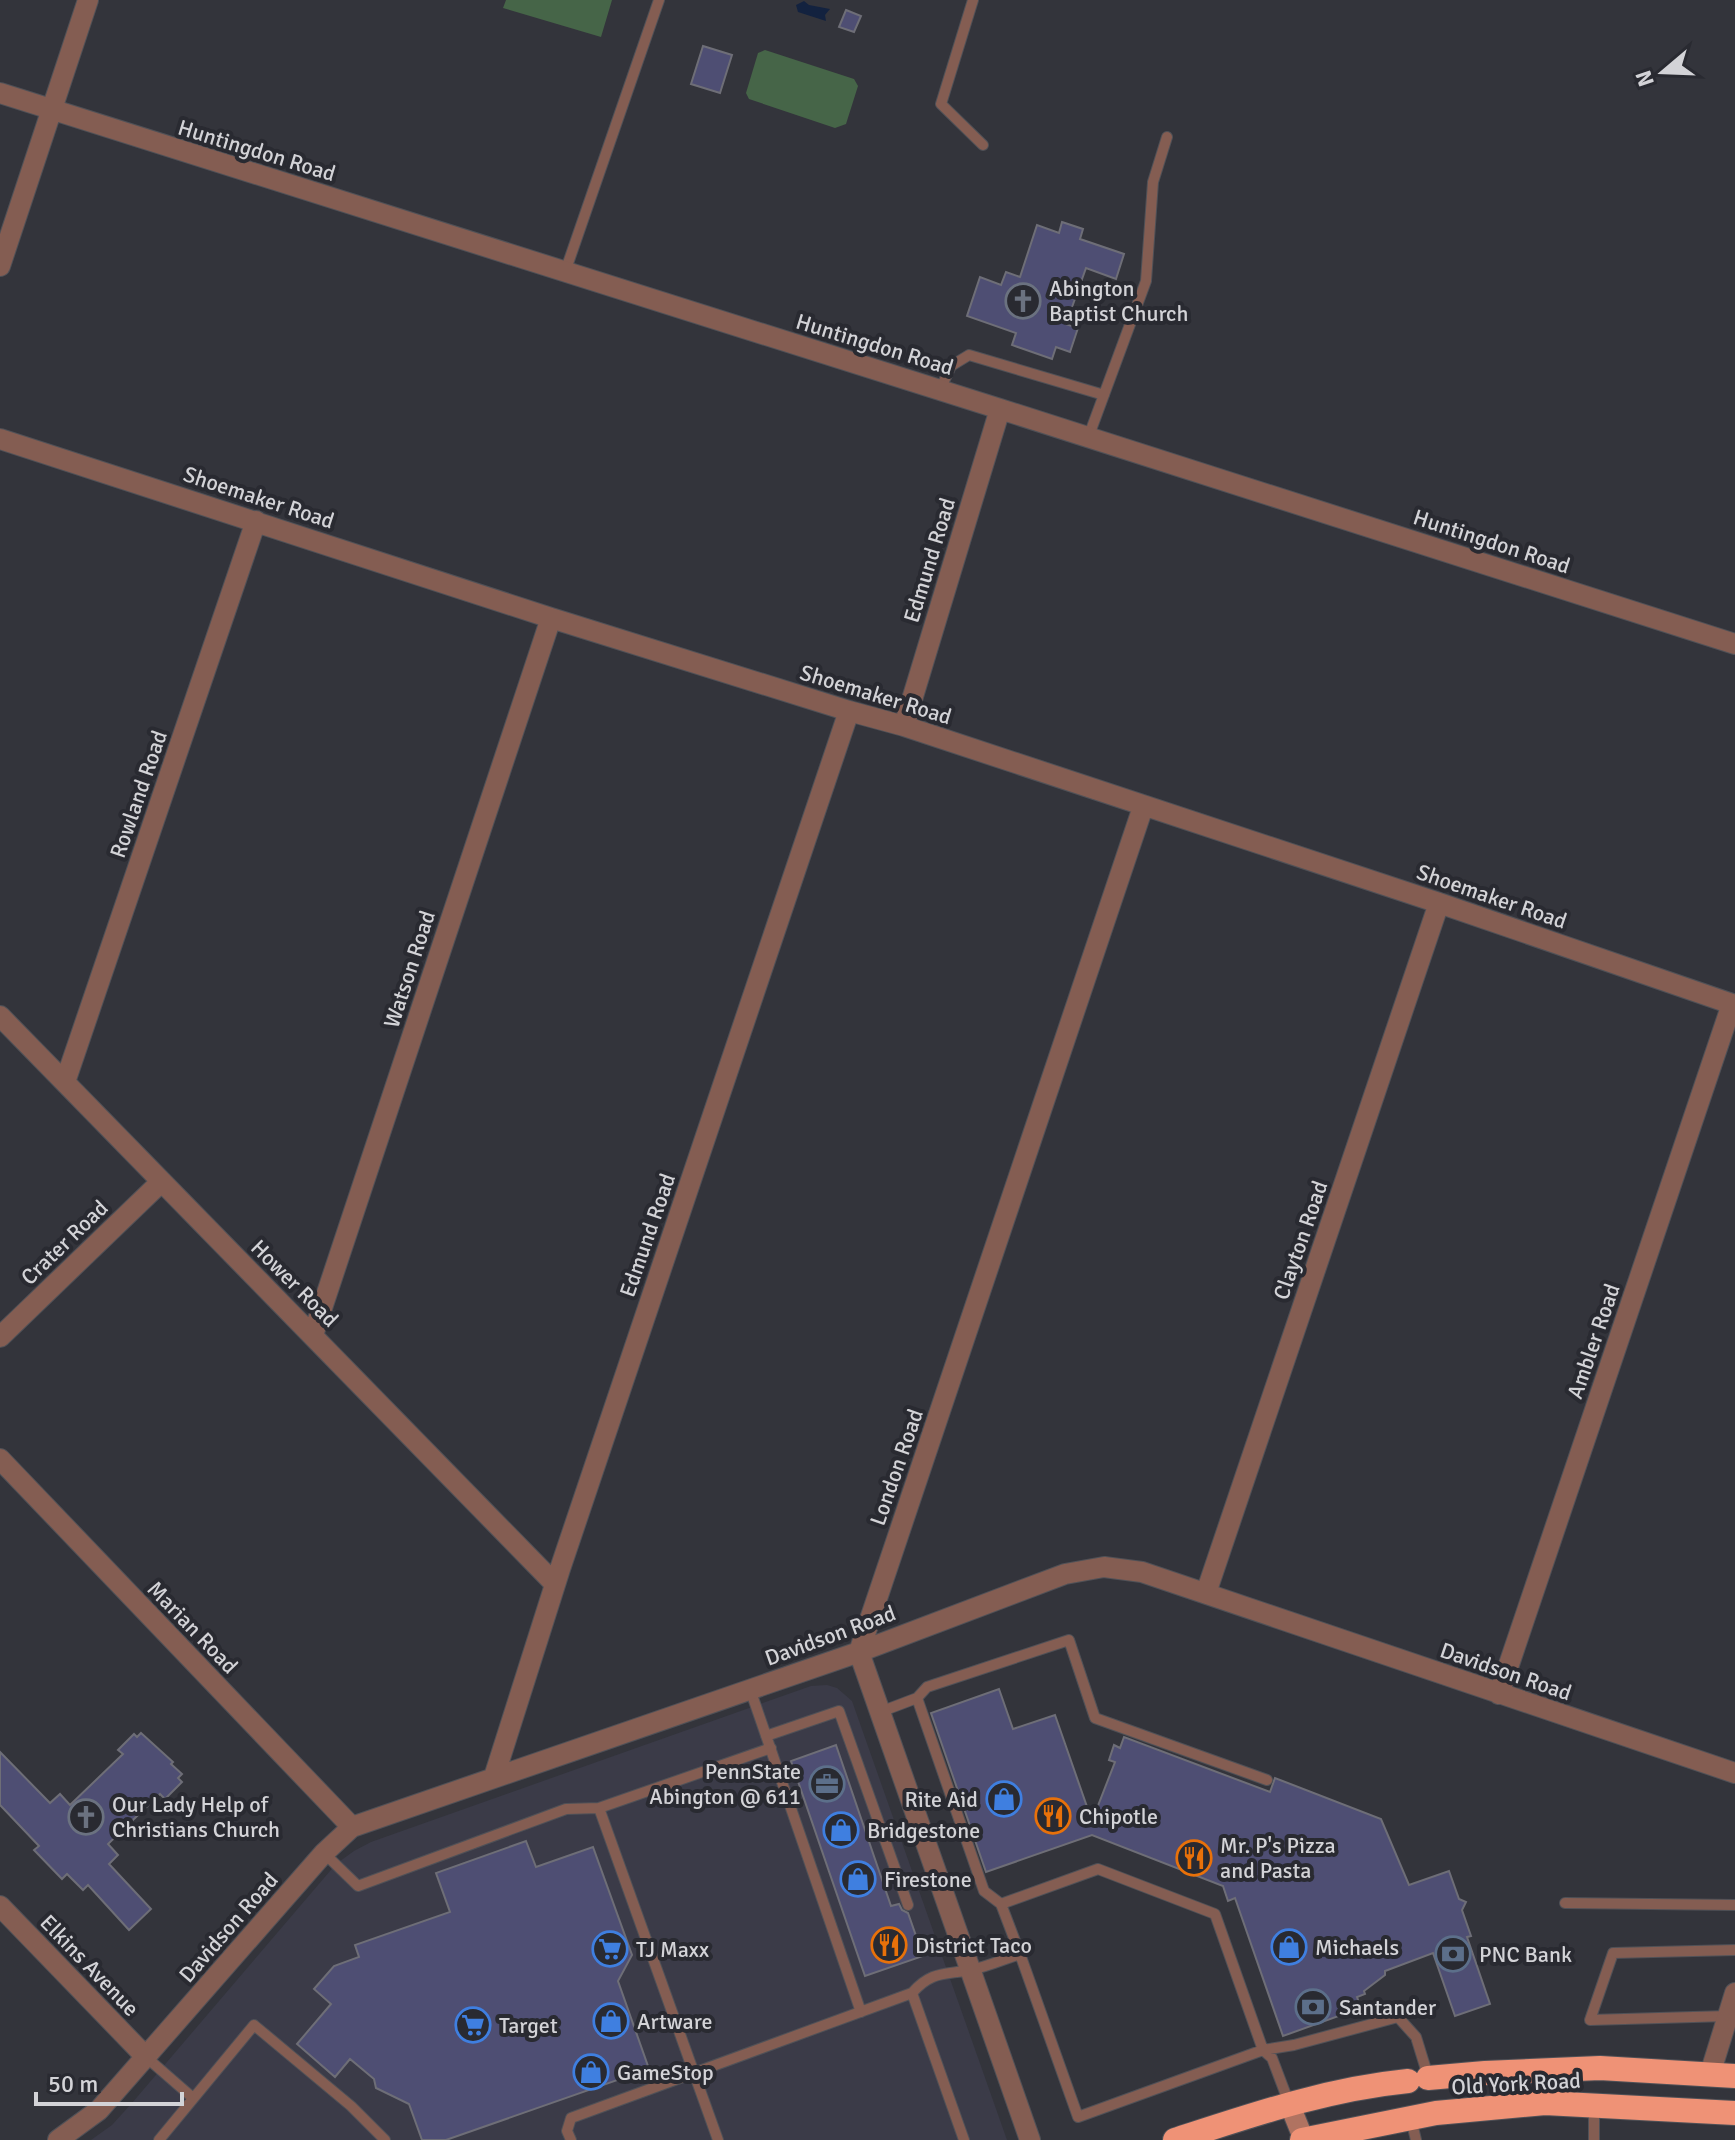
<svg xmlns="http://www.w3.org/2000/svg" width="1735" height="2140" font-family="Signika,sans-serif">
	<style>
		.built { fill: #3b3b48 }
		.green { fill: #466548 }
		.water { fill: #13223f }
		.building { fill: #4e4e73; stroke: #6e6e77; stroke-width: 2 }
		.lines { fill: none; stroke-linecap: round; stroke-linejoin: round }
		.lane-casing { stroke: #505157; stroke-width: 12 }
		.street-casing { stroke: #505157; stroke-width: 22 }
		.secondary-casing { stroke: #505157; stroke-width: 22 }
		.highway-casing { stroke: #505157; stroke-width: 26 }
		.lane { stroke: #845d52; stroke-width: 10 }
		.street { stroke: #845d52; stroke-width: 20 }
		.secondary { stroke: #b07361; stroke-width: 20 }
		.highway { stroke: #ef9276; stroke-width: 24 }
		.labels { text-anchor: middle; stroke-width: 8; stroke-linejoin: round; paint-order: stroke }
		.street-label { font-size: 22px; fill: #d3d3d7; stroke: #292a31 }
		.poi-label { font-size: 22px; fill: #d3d3d7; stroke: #292a31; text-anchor: start }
	</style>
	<rect width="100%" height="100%" fill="#33343b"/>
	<path class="built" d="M827,1685L837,1688L852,1701L1007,2140H91L112,2125L132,2103L336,1864L354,1851L371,1842L811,1686Z"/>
	<path class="green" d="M506,0H612L601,37L503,8Z
		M765,50L854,79L858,86L846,124L835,128L749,99L746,93L758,53Z"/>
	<path class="water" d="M804,1L809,5L830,9L825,15L826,21L798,12L796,5Z"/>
	<path class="building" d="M846,10L861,16L854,32L839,27Z
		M703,46L732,55L720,93L691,84Z
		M1062,222L1083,229L1080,239L1124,254L1116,279L1086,268L1066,324L1078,328L1070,352L1056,347L1052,359L1012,345L1016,333L967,316L980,277L1001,285L1006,272L1020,277L1037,225L1059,233Z
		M999,1689L1013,1729L1055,1715L1092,1821L1115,1762L1109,1760L1114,1745L1120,1748L1124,1737L1270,1792L1275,1778L1381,1819L1409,1885L1449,1871L1459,1899L1466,1902L1462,1910L1471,1936L1467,1937L1490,2004L1455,2016L1433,1953L1385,1971V1975L1364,1991L1365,1994L1357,1997L1361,2008L1283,2036L1235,1898L1228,1901L1223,1886L1092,1835L986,1872L931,1713Z
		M141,1733L173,1762L171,1764L182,1774L178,1778L182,1782L165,1799L160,1794L108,1844L118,1855L109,1864L151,1909L129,1930L88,1885L83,1890L67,1874L62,1879L34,1850L39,1846L0,1805V1752L50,1803L60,1794L70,1805L123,1754L118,1750L134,1734L137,1737Z
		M836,1745L891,1906L899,1904L902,1910L908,1913L923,1956L865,1976L791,1761Z
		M526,1841L536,1867L593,1847L632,1955L618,1981L649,2069L446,2140H422L409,2104L376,2088L374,2079L350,2059L335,2077L297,2044L331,2004L314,1989L334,1966L359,1957L355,1945L450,1912L436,1873Z"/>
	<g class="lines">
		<defs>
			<path id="lane" d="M973,0L941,104L983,145
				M565,272L659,0
				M940,390L951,366L969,355L1104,395
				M1088,438L1146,281L1153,182L1167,137
				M750,1689L861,2012
				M917,1698L984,1891L1001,1904
				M880,1712L917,1698L927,1687L1069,1640L1095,1718L1267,1780
				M766,1736L839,1711L908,1905
				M599,1808L771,1748
				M324,1853L358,1886L566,1809L599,1808L718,2140
				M1565,1903L1735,1905
				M1020,1954L1078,2117L1263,2050L1294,2045L1398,2017L1416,2037L1428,2076
				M912,1993L964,2140
				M1728,2016L1590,2020L1613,1953L1735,1950
				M146,2057L193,2098
				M1411,2119L1416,2140
				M159,2140L254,2025L351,2106L385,2140
				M571,2140L567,2131L571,2118L912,1993C931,1971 944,1975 970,1970C987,1967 1004,1959 1020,1954L1001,1904L1098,1869L1215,1914L1263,2050L1272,2058L1289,2103
				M1594,2140V2106"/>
			<path id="street" d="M0,93L1000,409L1735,644
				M0,266L88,0
				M0,439L551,618L849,711L904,726L1439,903L1735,1005
				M904,726L1000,409
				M0,1016L555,1584
				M65,1082L256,521
				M313,1335L551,618
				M0,1337L161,1182
				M0,1459L352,1827
				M1206,1593L1439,903
				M1499,1694L1732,1004
				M494,1777L560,1569L849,711
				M0,1906L146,2057
				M1710,2074L1735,1993
				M58,2140L99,2110L324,1853L352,1827L859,1652L1065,1574L1104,1567L1142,1572L1735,1773
				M1030,2140L859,1652L1143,807"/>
			<path id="secondary" d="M1289,2103L1304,2140"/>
			<path id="highway" d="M1428,2078L1485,2073L1600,2068L1735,2076
				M1175,2140C1252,2115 1327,2089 1408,2081
				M1302,2140L1436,2113L1545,2103L1735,2113"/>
		</defs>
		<use href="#lane" class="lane-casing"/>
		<use href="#street" class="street-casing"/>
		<use href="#secondary" class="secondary-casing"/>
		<use href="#highway" class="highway-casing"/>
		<use href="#lane" class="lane"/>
		<use href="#street" class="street"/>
		<use href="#secondary" class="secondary"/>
		<use href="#highway" class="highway"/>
	</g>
	<defs>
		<symbol id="church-ring" viewBox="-11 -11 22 22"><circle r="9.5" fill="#292a31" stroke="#6b7280" stroke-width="1.5"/><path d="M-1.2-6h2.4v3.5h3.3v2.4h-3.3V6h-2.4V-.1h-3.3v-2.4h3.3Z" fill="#6b7280"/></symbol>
		<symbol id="office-ring" viewBox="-11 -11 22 22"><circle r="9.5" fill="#292a31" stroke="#5c6f8a" stroke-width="1.5"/><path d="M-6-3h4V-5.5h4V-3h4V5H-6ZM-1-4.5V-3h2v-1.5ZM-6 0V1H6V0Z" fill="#5c6f8a"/></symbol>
		<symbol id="shop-ring" viewBox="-11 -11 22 22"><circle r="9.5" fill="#292a31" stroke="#3f7fe0" stroke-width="1.5"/><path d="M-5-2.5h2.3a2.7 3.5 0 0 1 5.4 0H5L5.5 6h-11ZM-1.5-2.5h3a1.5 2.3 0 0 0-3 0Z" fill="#3f7fe0"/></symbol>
		<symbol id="restaurant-ring" viewBox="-11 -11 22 22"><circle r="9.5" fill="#292a31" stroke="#e8710a" stroke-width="1.5"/><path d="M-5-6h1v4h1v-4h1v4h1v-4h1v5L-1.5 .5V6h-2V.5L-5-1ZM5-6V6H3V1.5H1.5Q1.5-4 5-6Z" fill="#e8710a"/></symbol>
		<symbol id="supermarket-ring" viewBox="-11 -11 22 22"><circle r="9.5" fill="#292a31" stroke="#3f7fe0" stroke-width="1.5"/><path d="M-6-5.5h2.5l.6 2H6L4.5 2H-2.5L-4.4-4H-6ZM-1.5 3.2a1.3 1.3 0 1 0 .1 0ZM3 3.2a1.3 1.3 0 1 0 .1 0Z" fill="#3f7fe0"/></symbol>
		<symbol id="bank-ring" viewBox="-11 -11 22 22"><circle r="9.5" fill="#292a31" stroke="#5c6f8a" stroke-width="1.5"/><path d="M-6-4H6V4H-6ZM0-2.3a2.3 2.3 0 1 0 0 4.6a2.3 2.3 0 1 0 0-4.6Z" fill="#5c6f8a"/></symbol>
	</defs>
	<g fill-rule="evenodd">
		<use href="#church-ring" x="1003" y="281" width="40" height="40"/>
		<use href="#office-ring" x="807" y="1764" width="40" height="40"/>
		<use href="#shop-ring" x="984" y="1779" width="40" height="40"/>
		<use href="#restaurant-ring" x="1033" y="1796" width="40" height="40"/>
		<use href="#church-ring" x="66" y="1797" width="40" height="40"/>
		<use href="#shop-ring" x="821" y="1810" width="40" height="40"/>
		<use href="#restaurant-ring" x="1174" y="1838" width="40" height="40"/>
		<use href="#shop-ring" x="838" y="1859" width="40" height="40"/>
		<use href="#restaurant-ring" x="869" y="1925" width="40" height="40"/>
		<use href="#shop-ring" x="1269" y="1927" width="40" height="40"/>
		<use href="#supermarket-ring" x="590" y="1929" width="40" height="40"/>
		<use href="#bank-ring" x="1433" y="1934" width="40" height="40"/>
		<use href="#bank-ring" x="1293" y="1987" width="40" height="40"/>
		<use href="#shop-ring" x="591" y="2001" width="40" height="40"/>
		<use href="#supermarket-ring" x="453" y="2005" width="40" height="40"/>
		<use href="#shop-ring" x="571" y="2052" width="40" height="40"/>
	</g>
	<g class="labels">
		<g class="street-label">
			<text transform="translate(257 150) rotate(17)" y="8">Huntingdon Road</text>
			<text transform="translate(875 344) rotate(17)" y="8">Huntingdon Road</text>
			<text transform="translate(259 497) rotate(18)" y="8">Shoemaker Road</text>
			<text transform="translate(1492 541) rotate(18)" y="8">Huntingdon Road</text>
			<text transform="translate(929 560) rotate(-73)" y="8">Edmund Road</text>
			<text transform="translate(876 694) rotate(17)" y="8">Shoemaker Road</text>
			<text transform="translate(138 794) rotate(-71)" y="8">Rowland Road</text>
			<text transform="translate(1492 896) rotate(19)" y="8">Shoemaker Road</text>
			<text transform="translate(409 969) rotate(-72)" y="8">Watson Road</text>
			<text transform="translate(647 1235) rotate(-71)" y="8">Edmund Road</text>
			<text transform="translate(1300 1240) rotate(-71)" y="8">Clayton Road</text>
			<text transform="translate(64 1242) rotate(-44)" y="8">Crater Road</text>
			<text transform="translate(295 1283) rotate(45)" y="8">Hower Road</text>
			<text transform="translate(1593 1341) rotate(-71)" y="8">Ambler Road</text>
			<text transform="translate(896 1467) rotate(-71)" y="8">London Road</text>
			<text transform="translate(193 1627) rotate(46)" y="8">Marian Road</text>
			<text transform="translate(830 1635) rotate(-20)" y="8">Davidson Road</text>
			<text transform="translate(1506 1671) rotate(19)" y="8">Davidson Road</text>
			<text transform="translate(228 1927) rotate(-49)" y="8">Davidson Road</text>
			<text transform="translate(90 1965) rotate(46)" y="8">Elkins Avenue</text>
			<text transform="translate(1516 2083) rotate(-3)" y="8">Old York Road</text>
		</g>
		<g class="poi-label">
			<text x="1049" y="296">Abington<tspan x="1049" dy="25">Baptist Church</tspan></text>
			<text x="801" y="1779" text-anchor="end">PennState<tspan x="801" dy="25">Abington @ 611</tspan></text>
			<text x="978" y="1807" text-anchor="end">Rite Aid</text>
			<text x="112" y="1812">Our Lady Help of<tspan x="112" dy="25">Christians Church</tspan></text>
			<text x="1079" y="1824">Chipotle</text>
			<text x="867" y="1838">Bridgestone</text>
			<text x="1220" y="1853">Mr. P's Pizza<tspan x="1220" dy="25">and Pasta</tspan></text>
			<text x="884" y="1887">Firestone</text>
			<text x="915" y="1953">District Taco</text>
			<text x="1315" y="1955">Michaels</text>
			<text x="636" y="1957">TJ Maxx</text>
			<text x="1479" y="1962">PNC Bank</text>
			<text x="1339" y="2015">Santander</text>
			<text x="637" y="2029">Artware</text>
			<text x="499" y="2033">Target</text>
			<text x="617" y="2080">GameStop</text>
		</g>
	</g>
	<g transform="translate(1663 72) rotate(251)" stroke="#292a31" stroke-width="6" paint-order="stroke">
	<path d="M0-6L14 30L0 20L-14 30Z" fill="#d3d3d7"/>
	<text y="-12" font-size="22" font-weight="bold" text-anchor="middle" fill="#d3d3d7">N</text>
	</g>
	<path d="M36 2092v12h146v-12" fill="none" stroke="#d3d3d7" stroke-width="4"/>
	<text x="48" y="2092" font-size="24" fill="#d3d3d7" stroke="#292a31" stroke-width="6" paint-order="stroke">50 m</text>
</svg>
